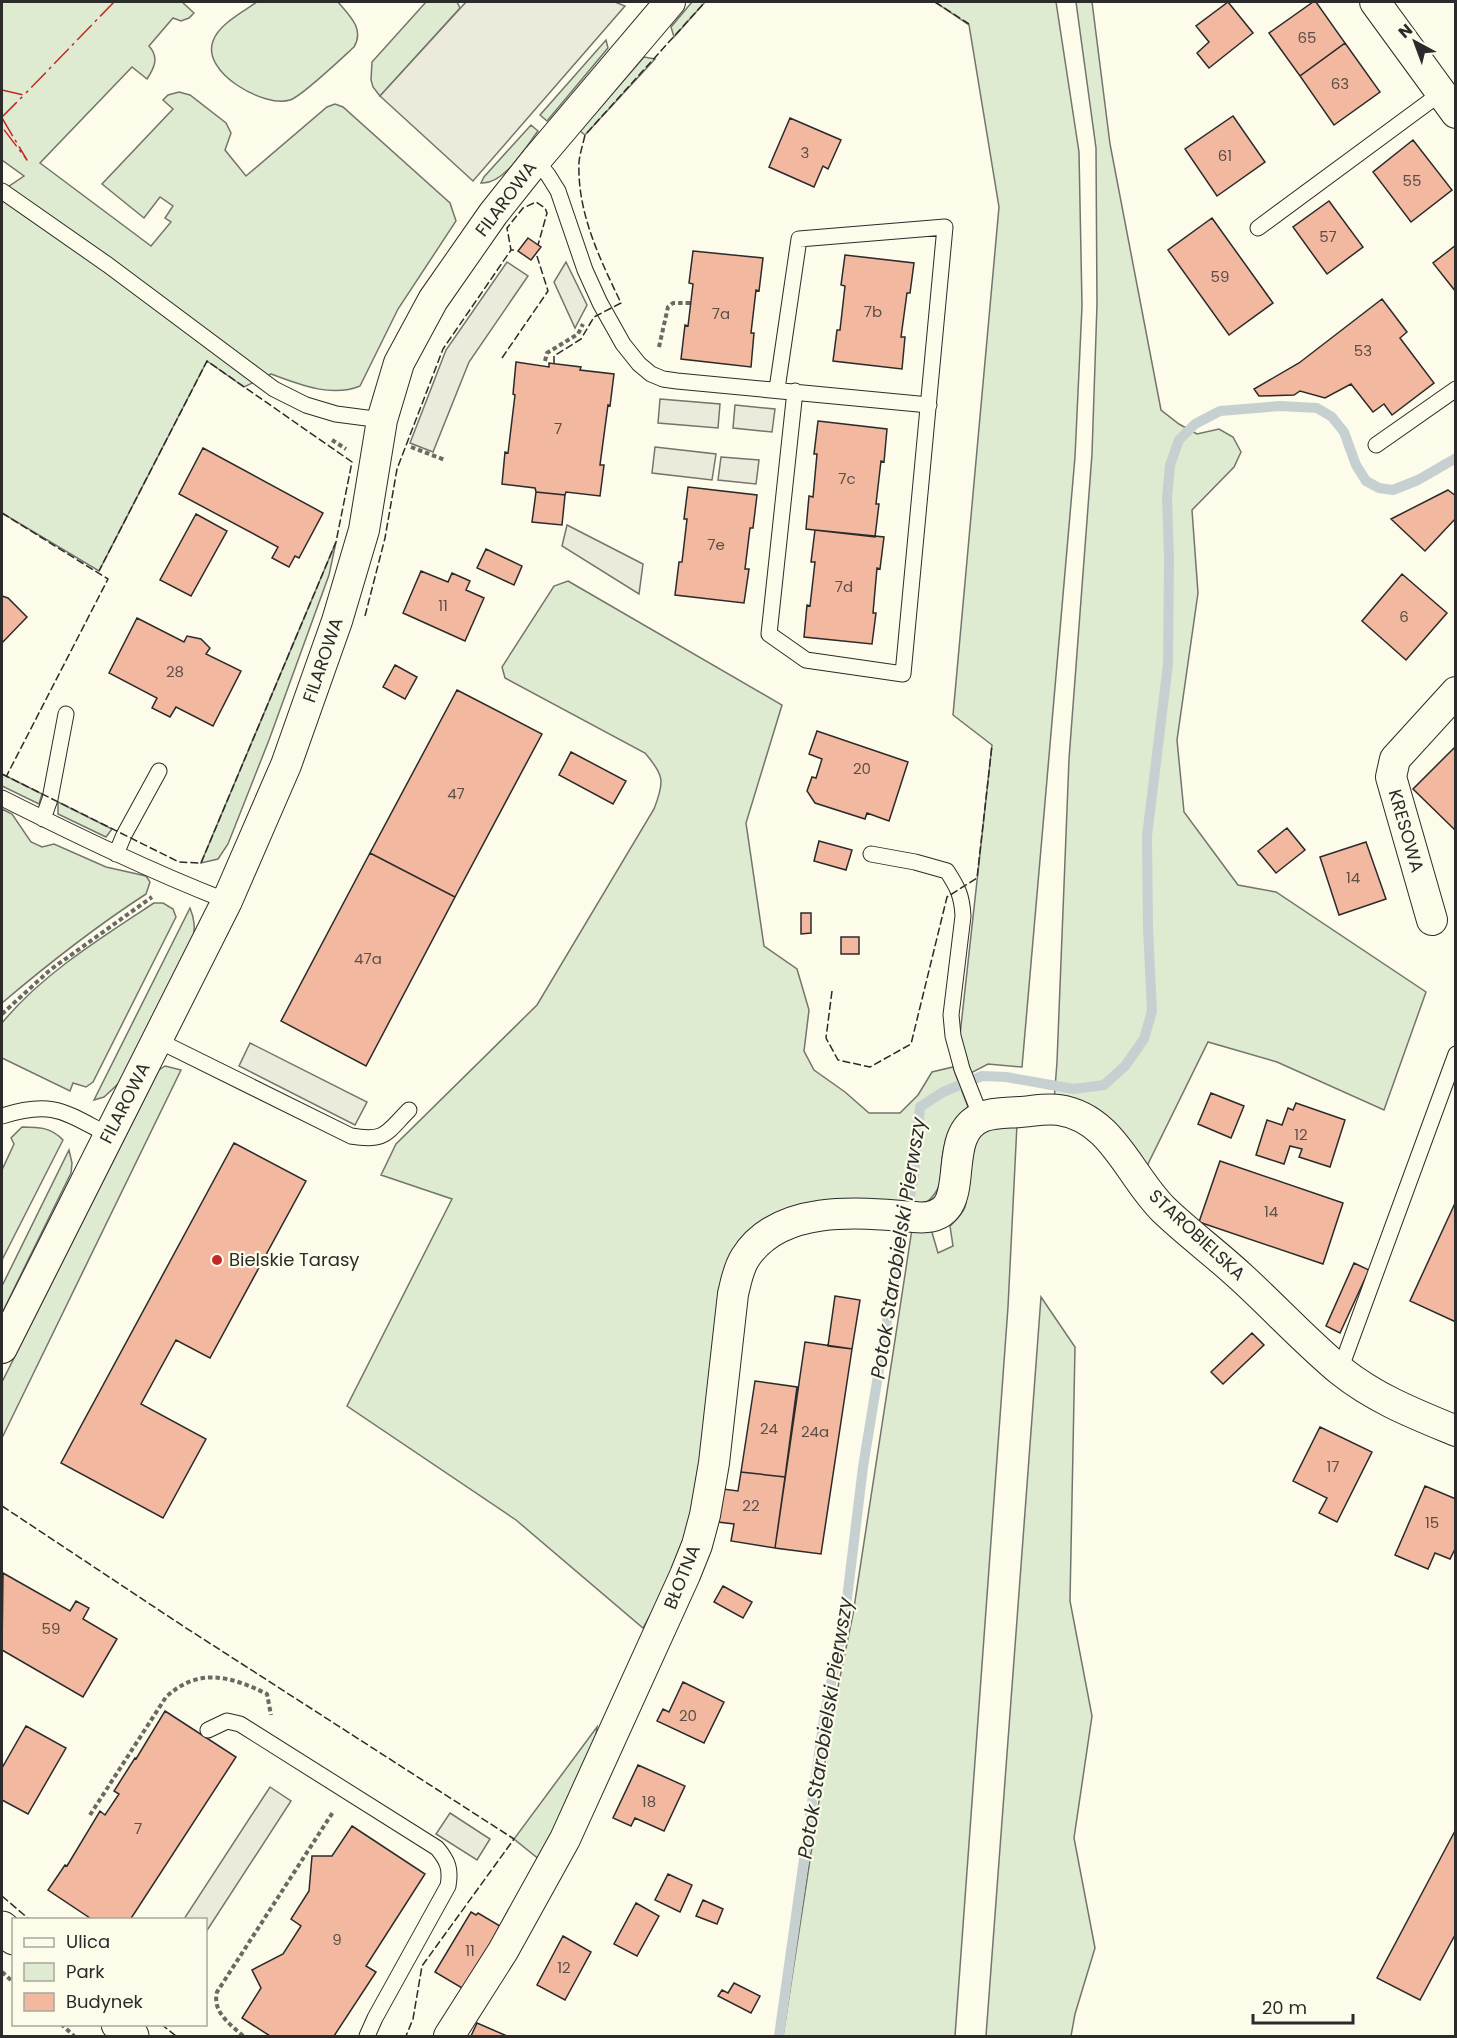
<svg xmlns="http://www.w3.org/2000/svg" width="1457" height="2038" font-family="Poppins,sans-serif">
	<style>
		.green { fill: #deebd1; stroke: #74746e; stroke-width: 1.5 }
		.parking { fill: #eceadb; stroke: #74746e; stroke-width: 1.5 }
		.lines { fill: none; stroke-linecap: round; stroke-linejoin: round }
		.stream { stroke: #c7d0d0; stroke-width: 10 }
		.building { fill: #f2b8a0; stroke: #2b2b2b; stroke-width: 1.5 }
		.lane-casing { stroke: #2b2b2b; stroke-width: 17 }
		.street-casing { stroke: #2b2b2b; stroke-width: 32 }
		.secondary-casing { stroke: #2b2b2b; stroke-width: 35 }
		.path { stroke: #6a6964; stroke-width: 4; stroke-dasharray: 4.5 3; stroke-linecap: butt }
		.lane { stroke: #fdfbea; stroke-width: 15 }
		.street { stroke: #fdfbea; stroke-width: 30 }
		.secondary { stroke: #fdfbea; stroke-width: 33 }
		.fence { stroke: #2b2b2b; stroke-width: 1.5; stroke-dasharray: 8 3; stroke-linecap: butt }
		.power { stroke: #c62828; stroke-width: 1.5; stroke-dasharray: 21 4.5 3 4.5; stroke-linecap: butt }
		.poi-dot { fill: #c62828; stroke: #fdfbea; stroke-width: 2 }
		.labels { text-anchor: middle; stroke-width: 4.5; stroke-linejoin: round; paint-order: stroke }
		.number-label { font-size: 15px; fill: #5d4e48 }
		.street-label { font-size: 18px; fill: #2b2b2b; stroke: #fdfbea }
		.poi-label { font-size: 18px; fill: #2b2b2b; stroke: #fdfbea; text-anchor: start }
		.water-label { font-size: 20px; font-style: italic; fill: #2b2b2b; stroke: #fdfbea }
	</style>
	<rect width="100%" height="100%" fill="#fdfbea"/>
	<path class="green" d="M2,2H182L194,13L189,18L181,21L173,18L149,46C159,57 155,67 147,79L132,67L40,163L151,246L171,222L165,218L173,206L160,197L144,218L102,184L173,109L163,100L168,95L179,92L190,95L226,123L231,133L225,150L246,176L327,107L335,104L343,107L450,203L456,221L398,309L360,386C331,398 298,384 271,374L244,387L207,361L99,571L2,513V191L24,176L2,160Z
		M257,2H338C349,15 365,29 354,47C343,57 301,97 290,100C265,108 201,73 213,41C219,24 243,12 257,2Z
		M426,2H457L460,8L380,96L373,87L371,80L372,62Z
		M692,2H705L674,37L671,27Z
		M935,2H1056L1079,152L1082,306L1075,457L1022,1067L988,1064L971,1073L960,1035L992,745L953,715L999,207L969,25Z
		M1076,2H1092L1110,144L1161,410L1179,424L1197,434L1219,429L1233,437L1241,452L1234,467L1192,510L1198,593L1177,740L1184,812L1238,885L1276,892L1426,992L1384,1110L1277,1062L1208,1042L1144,1172L1054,1101L1057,1062L1069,759L1092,454L1097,304L1096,148Z
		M606,40L608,48L547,121L540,115Z
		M644,57L655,59L585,135L580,131Z
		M531,125L538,131C525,148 504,185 481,183L484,177Z
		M336,542L329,575L269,740L228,844L218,859L201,863Z
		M568,581L782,705L746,823L764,946L797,969L809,1010L804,1051L814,1070L845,1092L869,1113H900L918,1095L932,1072L953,1067L968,1107C959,1120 948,1132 944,1148C937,1176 949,1186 921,1207L756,1234L708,1463L676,1568L643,1628L516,1520L347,1406L452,1199L381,1175L396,1144L537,1005L654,809C665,781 664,775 645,753L505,678L502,667L554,586Z
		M2,774L42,794L39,804L2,786Z
		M58,802L112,829L106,837L58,814Z
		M2,809L12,814L31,842L42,847L54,844L106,867L146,876L150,882L146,894C95,927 48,964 2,1003Z
		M154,903H163L173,909L176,917L93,1082L86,1087L73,1083L70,1091L2,1058V1023C41,975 102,937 154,903Z
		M190,908C195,920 195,928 193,940L119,1083L104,1097L94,1100Z
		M165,1066L181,1070L2,1438V1382L159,1070Z
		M1017,1124L1008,1307L955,2036H783L832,1716L853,1614L912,1229H931L938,1253L953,1246L950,1226C956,1220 962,1215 965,1207C972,1185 959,1141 985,1128C993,1124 1008,1125 1017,1124Z
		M22,1127C38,1127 51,1127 63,1140L2,1260V1170L14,1144L11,1138Z
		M69,1150L72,1163L71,1173L2,1313V1286Z
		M1041,1297L1075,1347L1070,1601L1092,1716L1074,1838L1095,1948L1075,2014L1071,2036H986Z
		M597,1727L595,1744L545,1864L514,1839Z"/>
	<path class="parking" d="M466,2H615L625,6L473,181L380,96Z
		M507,262L528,276L469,362L433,452L410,443L446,350Z
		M566,262L587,305L575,328L554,282Z
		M660,399L720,404L718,428L658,423Z
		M735,405L775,409L772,432L733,428Z
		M655,447L716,454L712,480L652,473Z
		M721,457L759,460L756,484L718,480Z
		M567,525L643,564L639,594L562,546Z
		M250,1043L367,1102L355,1125L239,1066Z
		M270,1787L291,1801L206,1932V1920L184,1919Z
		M450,1813L490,1839L477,1860L436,1834Z"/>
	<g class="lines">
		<path class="stream" d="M779,2036L824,1718L845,1615L863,1467L891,1296L914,1176L920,1107L943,1092L982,1076L1006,1077L1074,1089L1104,1085L1125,1066L1144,1039L1152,1011L1148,928L1147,836L1168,664L1169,558L1167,498L1170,465L1179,440L1195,424L1220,411L1280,406L1317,408L1332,417L1344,432L1356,465L1366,481L1379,488L1393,490L1418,480L1456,458"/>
	</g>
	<path class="building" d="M1228,2L1253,33L1209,68L1197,53L1209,42L1196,26Z
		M1313,2H1316L1345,43L1300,76L1269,33Z
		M1345,43L1380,92L1334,125L1300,76Z
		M1233,116L1265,162L1217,196L1185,149Z
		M790,118L841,140L828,169L823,166L814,187L769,167Z
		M1413,140L1452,190L1411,222L1373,172Z
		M1329,201L1363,247L1327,274L1293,227Z
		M1212,218L1273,303L1229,335L1168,250Z
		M528,238L541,247L531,260L518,251Z
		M1456,245V292L1433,263Z
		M693,251L763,258L759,291L756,290L751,333H754L751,367L681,359L685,325L688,326L693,284L689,283Z
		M845,255L914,263L910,293H907L901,337H905L902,369L833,361L837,330H840L845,286L841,285Z
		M1382,299L1407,332L1400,338L1434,383L1392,415L1384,404L1373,412L1351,384L1325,398L1300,391L1294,395L1259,396L1254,389L1299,363Z
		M516,362L549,367V363L581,367L580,370L614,374L610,406L608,405L600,465H604L600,496L566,492L565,495L536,492L535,488L502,484L505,452L508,453L515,395L513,394Z
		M818,421L887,429L884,462L881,461L876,504H879L875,537L806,529L809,496L813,497L817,454H814Z
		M203,448L323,513L299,558L295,556L289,567L272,558L278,547L179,494Z
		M688,487L757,495L753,528H750L745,569H749L744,603L675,595L679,562H682L687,519H684Z
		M1448,490L1456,496V518L1425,551L1391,519Z
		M536,492L565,495L562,525L532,522Z
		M196,514L227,531L191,596L160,580Z
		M815,530L884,537L880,569L877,568L873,613H876L872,644L804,637L807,605L810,606L815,562H811Z
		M486,549L522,566L514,585L477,568Z
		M421,571L448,582L452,573L470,581L466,590L484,598L465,641L403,613Z
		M1402,574L1447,613L1406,660L1362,621Z
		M2,596L8,598L27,617L2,643Z
		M137,618L184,642L187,636L201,639L210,648L206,654L241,671L213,726L176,707L170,717L152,708L157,698L109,673Z
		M395,665L417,677L405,699L383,687Z
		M457,690L542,734L455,897L370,853Z
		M817,731L908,762L889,821L867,813L865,819L815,803L807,791L812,777L816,778L822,759L809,754Z
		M1456,746V831L1413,789Z
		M571,752L626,781L613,804L559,775Z
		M1287,828L1305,850L1276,873L1258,851Z
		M819,841L852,850L846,870L814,861Z
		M1366,842L1386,899L1339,915L1320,857Z
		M370,853L455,897L366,1066L281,1021Z
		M801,913H811V933L801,934Z
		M841,937H859V954H841Z
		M1211,1093L1244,1106L1231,1138L1198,1124Z
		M1296,1103L1345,1120L1330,1167L1299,1157L1302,1149L1290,1146L1284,1164L1256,1155L1267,1120L1282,1125L1288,1108L1293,1110Z
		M234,1143L306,1181L210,1358L176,1340L141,1404L206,1439L163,1518L61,1463Z
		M1220,1161L1343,1203L1323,1264L1199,1222Z
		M1456,1201V1322L1410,1301Z
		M1354,1263L1369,1270L1340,1333L1326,1326Z
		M835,1296L860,1300L852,1349L828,1346Z
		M1252,1333L1264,1345L1223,1384L1211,1372Z
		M805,1342L852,1349L821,1554L775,1548Z
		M755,1381L797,1387L785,1477L741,1472Z
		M1320,1427L1372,1452L1337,1522L1319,1513L1327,1498L1293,1481Z
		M741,1472L785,1477L775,1548L731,1541L734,1524L718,1522L723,1489L738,1491Z
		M1425,1486L1456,1499V1547L1450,1559L1435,1553L1428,1569L1395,1555Z
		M3,1573L70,1611L76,1601L89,1608L83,1619L117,1639L83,1697L2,1650Z
		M723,1586L752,1602L743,1618L714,1602Z
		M683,1682L724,1702L704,1743L657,1721L663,1709L669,1712Z
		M165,1711L236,1757L130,1920H93L48,1890L65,1865L67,1866L100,1811L105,1815L119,1794L114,1791L135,1758L136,1759Z
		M26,1726L66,1748L28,1814L2,1800V1768Z
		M638,1765L685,1786L664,1831L635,1818L631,1826L613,1818Z
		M352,1826L425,1874L366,1966L376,1972L334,2036H270L242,2018L261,1988L252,1970L283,1954L301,1926L291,1919L309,1891L312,1856H332Z
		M1456,1829V1933L1420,2000L1377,1978Z
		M668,1874L692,1885L680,1912L655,1900Z
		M703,1900L723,1909L717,1924L696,1916Z
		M636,1903L659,1916L637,1956L614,1944Z
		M471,1912L476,1915L478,1913L505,1929L467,1991L435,1972Z
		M563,1936L591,1952L565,2000L537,1985Z
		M734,1983L760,1996L751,2013L718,1996L722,1990L728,1993Z
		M477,2023L507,2036H471Z"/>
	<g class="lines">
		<defs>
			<path id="lane" d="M536,160L548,175L558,191L585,270L600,303L623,344L639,364L651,374L663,379L677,381L929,405
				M2,191L108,265L274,389L306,405L336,414L382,420
				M1258,228L1441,93
				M777,389L799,239L945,227L903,674L806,660L769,634L795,391
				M1376,445L1456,389
				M2,798C76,835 150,871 227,901
				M43,819L50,799L66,714
				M116,854L124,835L159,771
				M871,854L915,862L947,871C958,888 962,896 963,916L951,1015L953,1036L962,1069L981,1117
				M157,1040L351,1136C386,1142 386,1133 409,1110
				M2,1116C53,1100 64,1112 109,1135
				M1340,1370L1456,1054
				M208,1730L227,1721L240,1724L437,1848C448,1861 451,1869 448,1886L375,2018L367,2036"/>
			<path id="street" d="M1375,2L1456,113
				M1432,920L1391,777L1395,759L1456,692
				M2,1348L227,901L286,765L337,621L364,530L382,420L399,363L433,300L493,214L536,160L670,2
				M449,2036L503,1951L565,1839L685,1575L697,1545L705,1515L714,1463L733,1294C736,1282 738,1269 745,1258C779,1204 859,1212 914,1217C982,1224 934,1137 982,1117C994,1112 1008,1113 1020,1112C1033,1111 1047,1108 1059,1110C1113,1118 1129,1176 1164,1210C1188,1233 1215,1253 1240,1276C1274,1307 1306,1342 1341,1371C1376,1399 1415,1414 1456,1431"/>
			<path id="secondary" d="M2,1928L14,1938
				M118,2024L132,2036"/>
		</defs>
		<use href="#lane" class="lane-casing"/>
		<use href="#street" class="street-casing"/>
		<use href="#secondary" class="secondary-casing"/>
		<path class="path" d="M659,347L668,307L673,303H690
			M545,361L547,353L578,334L583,324
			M332,440L346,449
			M411,447L445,460
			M2,1014L50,970L152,897
			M90,1815L166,1697C199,1667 230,1676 267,1694L271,1715
			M2,1972L14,1983
			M61,2024L74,2036
			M243,2036C230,2024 212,2012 217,1992L333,1812"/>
		<use href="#lane" class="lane"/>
		<use href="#street" class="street"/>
		<use href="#secondary" class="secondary"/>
		<path class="fence" d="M935,2L969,24
			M514,250H511L507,228L523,208L536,202L545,208L547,213L538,245
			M502,358L548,291L536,253
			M554,364V356L581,339L594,317L621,303C600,259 577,213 579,162C580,153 583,144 585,135L705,2
			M2,513L108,579L6,777
			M365,616L385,538L397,469L443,349L511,250
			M2,774L179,862L201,863L336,542L352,462L207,361L99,571
			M832,991L826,1038L838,1060L870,1067L911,1044L947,897L977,878L992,745
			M2,1506L183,1626L514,1839L422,1966L413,2019L406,2036
			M2,1896L30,1920
			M161,2024L176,2036"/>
		<path class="power" d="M2,90L24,95L114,2
			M2,117L24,95
			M2,118L27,160L2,127"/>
	</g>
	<circle class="poi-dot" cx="217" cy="1260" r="6"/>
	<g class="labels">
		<g class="number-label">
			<text x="1307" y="43">65</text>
			<text x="1340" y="89">63</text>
			<text x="805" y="158">3</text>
			<text x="1225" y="161">61</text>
			<text x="1412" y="186">55</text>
			<text x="1328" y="242">57</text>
			<text x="1220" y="282">59</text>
			<text x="873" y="317">7b</text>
			<text x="721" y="319">7a</text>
			<text x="1363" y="356">53</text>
			<text x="558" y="434">7</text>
			<text x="847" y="484">7c</text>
			<text x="716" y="550">7e</text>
			<text x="844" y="592">7d</text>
			<text x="443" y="611">11</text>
			<text x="1404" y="622">6</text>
			<text x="175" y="677">28</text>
			<text x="862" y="774">20</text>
			<text x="456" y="799">47</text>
			<text x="1353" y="883">14</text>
			<text x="368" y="964">47a</text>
			<text x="1301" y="1140">12</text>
			<text x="1271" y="1217">14</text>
			<text x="769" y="1434">24</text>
			<text x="815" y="1437">24a</text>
			<text x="1333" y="1472">17</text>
			<text x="751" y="1511">22</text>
			<text x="1432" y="1528">15</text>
			<text x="51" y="1634">59</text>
			<text x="688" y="1721">20</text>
			<text x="649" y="1807">18</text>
			<text x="138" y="1834">7</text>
			<text x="337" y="1945">9</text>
			<text x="470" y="1956">11</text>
			<text x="564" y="1973">12</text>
		</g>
		<g class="street-label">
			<text transform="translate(506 199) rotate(-53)" y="6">FILAROWA</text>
			<text transform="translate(323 660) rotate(-71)" y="6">FILAROWA</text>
			<text transform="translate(1406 831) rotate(74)" y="6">KRESOWA</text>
			<text transform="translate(125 1103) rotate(-63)" y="6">FILAROWA</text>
			<text transform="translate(1197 1235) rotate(43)" y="6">STAROBIELSKA</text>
			<text transform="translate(682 1577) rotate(-68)" y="6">BŁOTNA</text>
		</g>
		<g class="poi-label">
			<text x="229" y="1266">Bielskie Tarasy</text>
		</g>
		<g class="water-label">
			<text transform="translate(898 1248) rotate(-81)" y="7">Potok Starobielski Pierwszy</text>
			<text transform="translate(825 1728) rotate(-81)" y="7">Potok Starobielski Pierwszy</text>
		</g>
	</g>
	<rect width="1457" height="2038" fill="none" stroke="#2b2b2b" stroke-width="6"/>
	<rect x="12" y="1918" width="195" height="108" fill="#fdfbea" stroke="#a9a89e" stroke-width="1.5"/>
	<rect x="24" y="1938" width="30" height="9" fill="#fdfbea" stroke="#a9a89e" stroke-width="1.5"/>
	<text x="66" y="1948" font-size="18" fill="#2b2b2b">Ulica</text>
	<rect x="24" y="1963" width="30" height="18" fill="#deebd1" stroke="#a9a89e" stroke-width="1.5"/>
	<text x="66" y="1978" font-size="18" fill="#2b2b2b">Park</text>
	<rect x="24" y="1993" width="30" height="18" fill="#f2b8a0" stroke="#a9a89e" stroke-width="1.5"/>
	<text x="66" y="2008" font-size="18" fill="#2b2b2b">Budynek</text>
	<g transform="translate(1415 42) rotate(319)" stroke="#fdfbea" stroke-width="4.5" paint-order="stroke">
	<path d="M0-4.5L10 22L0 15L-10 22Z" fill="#2b2b2b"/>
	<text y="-9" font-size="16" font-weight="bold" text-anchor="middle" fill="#2b2b2b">N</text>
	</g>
	<path d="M1253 2014v9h100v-9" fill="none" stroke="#2b2b2b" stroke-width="3"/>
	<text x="1262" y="2014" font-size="18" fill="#2b2b2b" stroke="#fdfbea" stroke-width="4.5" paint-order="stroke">20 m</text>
</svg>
